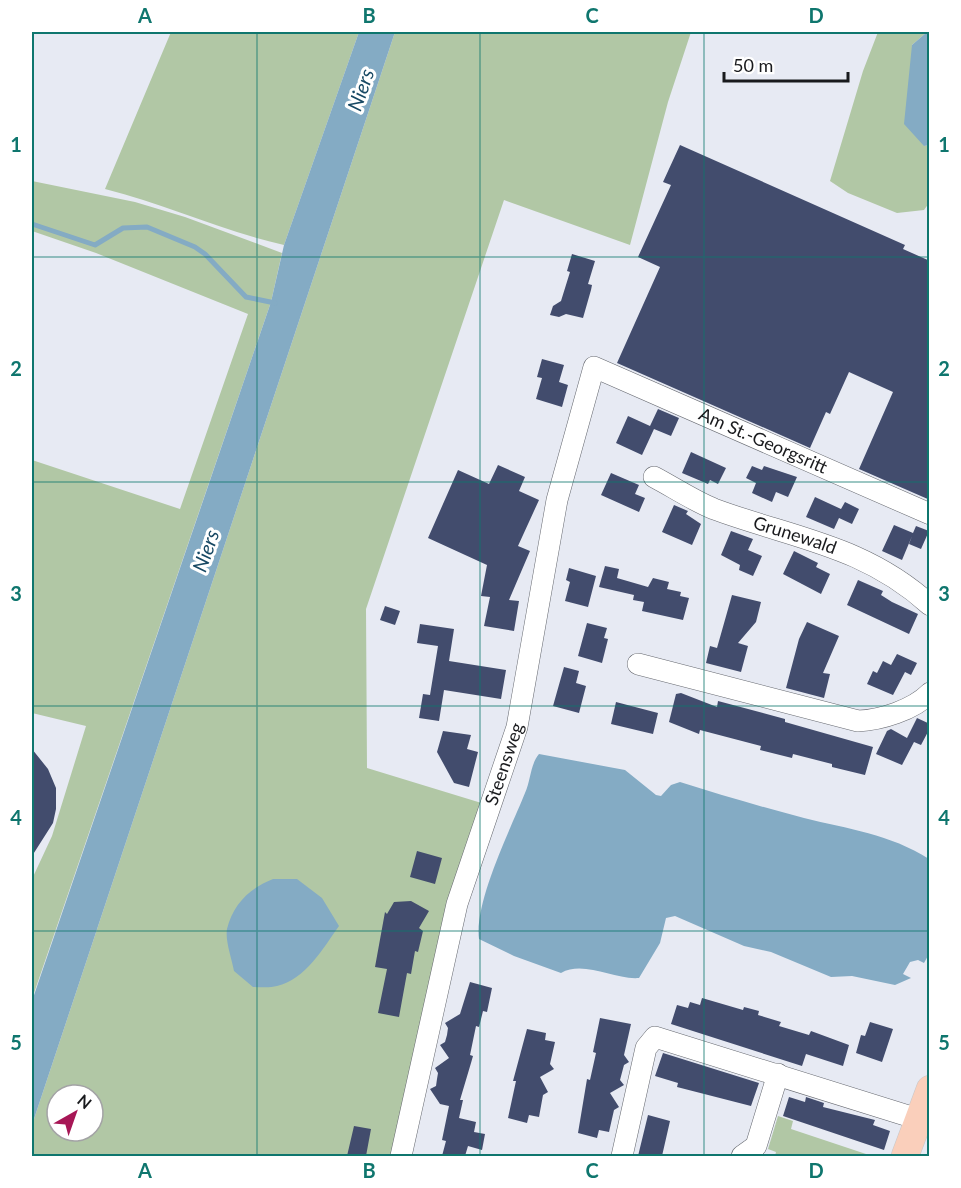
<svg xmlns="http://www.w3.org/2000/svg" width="961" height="1188" font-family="Lato,sans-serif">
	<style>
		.green { fill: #b1c7a5; fill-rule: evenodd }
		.water { fill: #84abc4 }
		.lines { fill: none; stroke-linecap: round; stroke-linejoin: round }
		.stream { stroke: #84abc4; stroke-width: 5 }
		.building { fill: #424c6d }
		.minor-casing { stroke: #666970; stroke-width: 22 }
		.major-casing { stroke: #c8c8c9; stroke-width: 28 }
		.minor { stroke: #fff; stroke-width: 21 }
		.major { stroke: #facfbb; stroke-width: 27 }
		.grid { fill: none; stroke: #0f766e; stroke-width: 1.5; stroke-opacity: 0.55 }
		.labels { text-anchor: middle; stroke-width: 6; stroke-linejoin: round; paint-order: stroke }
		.street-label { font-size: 18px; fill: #191a1d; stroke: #fff }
		.water-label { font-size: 20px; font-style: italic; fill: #174863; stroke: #fff }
		.neatline { fill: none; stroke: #0f766e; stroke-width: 2 }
		.grid-label { font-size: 20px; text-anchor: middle; font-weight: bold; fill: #0f766e }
	</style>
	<rect width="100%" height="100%" fill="#e7eaf3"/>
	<path class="green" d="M171,32H359L284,245C222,231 166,204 105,189Z
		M395,32H691L668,102L630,245L504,200L366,609L367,768L488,805L401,1156H32V1125ZM57,1095H93V1131H57Z
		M878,32H927L912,45L924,146L929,145V203L924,210L897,213L848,193L830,181L863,71Z
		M32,181L135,202L185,217L282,253L271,302L32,999V879L52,836L86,726L32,713V460L180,509L248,314L96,253L32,231Z
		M778,1116L793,1121L791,1129L872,1156H775L776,1152L768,1149Z"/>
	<path class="water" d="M359,32H395L32,1125V1001L271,302L284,245Z
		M927,32H930V145L924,146L904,124L912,45Z
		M539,754L625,770L656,795L661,796L671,785L680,782C721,795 762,807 804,818C848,829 890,834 929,859V954L924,963L918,960L910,962L903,974L911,978L895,985L852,976L831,977L771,952L744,946L675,916L666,918L660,943L639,978C614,980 584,960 561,973L514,956L479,939C474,902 511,828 525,793C531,780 530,765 539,754Z
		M273,879H297L322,898L339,926C324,947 305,980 277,986C270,988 261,987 253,987L234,971C232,959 225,941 227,929C233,904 250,888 273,879Z"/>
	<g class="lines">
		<path class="stream" d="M32,224L95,245L123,228L147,227L195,247L205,254L246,297L275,303"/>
	</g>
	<path class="building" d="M680,145L905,245L903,249L930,261V500L859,469L893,392L849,372L830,414L826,412L810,448L617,363L660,267L638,257L671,185L663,182Z
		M572,254L595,261L588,284L592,285L591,290L583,318L566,314L559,317L550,315L553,306L561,301L570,272L567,271Z
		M542,359L564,365L559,382L568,385L562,407L536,399L542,378L537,377Z
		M658,409L679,418L671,436L654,429L642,455L616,443L628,416L650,426Z
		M691,452L726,468L718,484L710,480L708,484L682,473Z
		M498,465L525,477L519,491L539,500L518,546L530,551L509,600L519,601L514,631L484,626L490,597L481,596L487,565L428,538L458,470L489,484Z
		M752,466L762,470L764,466L797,477L788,497L776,492L772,502L752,493L756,483L746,478Z
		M611,473L639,485L635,494L645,498L639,512L601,495Z
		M815,497L841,509L845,502L859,509L852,524L839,518L834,529L806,517Z
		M674,505L688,511L686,514L701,524L692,545L662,532Z
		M894,525L913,533L916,526L929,531L921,549L909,544L912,536L902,560L882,551Z
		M731,531L753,539L748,550L762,556L753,576L739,570L740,565L721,555Z
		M794,551L818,563L816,567L830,574L821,594L783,574Z
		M605,566L619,569L617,578L648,587L653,578L669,582L667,589L681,592L680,596L689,598L683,620L642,611L644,602L633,600L634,595L599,587Z
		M569,568L596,576L588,607L565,601L570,582L566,580Z
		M858,580L883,591L881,595L892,602L918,614L909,634L847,605Z
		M732,595L761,602L756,622L738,643L748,646L741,672L706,663L710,646L717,648Z
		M385,606L400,611L395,625L380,620Z
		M807,622L839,636L823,673L830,674L824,698L786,688L799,639Z
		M587,623L607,628L604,638L608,639L602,663L578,656Z
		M420,624L454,629L449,661L506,670L501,699L444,690L439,721L419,718L423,694L430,695L438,646L417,643Z
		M897,654L917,663L911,675L905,672L893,695L867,684L873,671L877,673L883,661L891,665Z
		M564,667L579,671L576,683L586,686L579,713L553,706Z
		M681,693L717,707L718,701L785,719V722L873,747L865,775L832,767V764L793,754L792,758L760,750L761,746L700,730L699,734L669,722L676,694Z
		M616,702L658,713L653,734L611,724Z
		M917,718L930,724V728L921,745L914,742L902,765L876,754L887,731L891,729L907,738Z
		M443,731L471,735L467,749L478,752L469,787L454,783L437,752Z
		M32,749L48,769L56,788V809L53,823L32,856Z
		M417,851L442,858L435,884L410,877Z
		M411,901L429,911L419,928L423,931L418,952L415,951L411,974L407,973L399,1017L378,1013L387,969L375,967L385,912L387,914L394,902Z
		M470,982L492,988L487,1012L483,1011L479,1027L476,1026L470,1055L473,1056L471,1063L460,1100H463L459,1118L476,1122L474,1132L485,1134L482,1150L468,1146L465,1156H442L446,1141L442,1140L449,1106L440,1104L430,1089L436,1086L437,1079L438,1073L435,1068L449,1058L440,1045L445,1042L447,1035L448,1028L445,1023L460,1014Z
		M702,998L743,1010L744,1007L759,1011L758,1015L781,1022L779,1026L809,1035L811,1031L849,1045L843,1066L806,1054L802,1066L671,1024L677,1005L688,1008L690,1002L700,1005Z
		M600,1018L631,1024L624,1055L629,1062L624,1065L620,1080L624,1085L610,1093L619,1107L614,1110L609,1132L599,1130L597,1138L578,1133L587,1079L590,1080L596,1053L593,1052Z
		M870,1022L893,1029L882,1062L856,1053L861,1035L865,1036Z
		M527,1029L546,1033L545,1040L555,1042L550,1064L554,1069L540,1077L548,1092L543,1095L539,1117L529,1115L527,1123L508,1118L516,1081H513Z
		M663,1053L759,1083L751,1106L677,1087L678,1083L655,1076Z
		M789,1097L805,1102L806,1097L824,1103L823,1107L875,1120L873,1125L890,1131L884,1150L783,1116Z
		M648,1115L670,1121L662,1156H638Z
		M354,1126L371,1129L366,1156H347Z"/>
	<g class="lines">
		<defs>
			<g id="minor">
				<path id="s1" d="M654,477C673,487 694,501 714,509C792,538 864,545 930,605"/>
				<path d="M638,664L858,721C881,720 913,710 930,693"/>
				<path id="s2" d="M401,1156L457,904L517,727L557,500L594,367L930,514"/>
				<path d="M622,1156L646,1048L655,1037L918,1119"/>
				<path d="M742,1156L756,1146L778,1074"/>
			</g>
			<path id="major" d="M905,1156L930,1089"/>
		</defs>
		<use href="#minor" class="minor-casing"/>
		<use href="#major" class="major-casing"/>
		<use href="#minor" class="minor"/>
		<use href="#major" class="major"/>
	</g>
	<path class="grid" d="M257,32V1156M480,32V1156M704,32V1156M32,257H930M32,482H930M32,706H930M32,931H930"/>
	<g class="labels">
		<g class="street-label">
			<text dy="6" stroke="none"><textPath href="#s2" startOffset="998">Am St.-Georgsritt</textPath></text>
			<text dy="6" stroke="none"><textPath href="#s1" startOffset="153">Grunewald</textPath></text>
			<text dy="6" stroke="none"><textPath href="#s2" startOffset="406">Steensweg</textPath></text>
		</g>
		<g class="water-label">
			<text transform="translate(361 90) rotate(-71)" y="7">Niers</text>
			<text transform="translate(206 551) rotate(-71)" y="7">Niers</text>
		</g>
	</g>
	<rect width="961" height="1188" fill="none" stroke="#ffffff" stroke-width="66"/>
	<g transform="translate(75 1113) rotate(40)"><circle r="28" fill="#ffffff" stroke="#a3a3a5" stroke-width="1.5"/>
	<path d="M0-4.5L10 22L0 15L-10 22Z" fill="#a71756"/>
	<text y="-9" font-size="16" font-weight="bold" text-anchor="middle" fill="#191a1d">N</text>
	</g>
	<path d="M724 72v9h124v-9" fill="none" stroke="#191a1d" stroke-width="3"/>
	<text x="733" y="72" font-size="18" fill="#191a1d" stroke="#ffffff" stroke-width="4.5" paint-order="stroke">50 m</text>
	<rect x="33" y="33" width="895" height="1122" class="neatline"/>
	<g class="grid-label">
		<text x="145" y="23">A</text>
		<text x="369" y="23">B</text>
		<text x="592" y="23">C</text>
		<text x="816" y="23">D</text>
		<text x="16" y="152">1</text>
		<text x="944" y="152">1</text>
		<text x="16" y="376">2</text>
		<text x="944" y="376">2</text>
		<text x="16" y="601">3</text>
		<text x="944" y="601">3</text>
		<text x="16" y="825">4</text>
		<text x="944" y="825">4</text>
		<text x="16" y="1050">5</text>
		<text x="944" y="1050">5</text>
		<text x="145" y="1178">A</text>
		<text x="369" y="1178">B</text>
		<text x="592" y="1178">C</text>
		<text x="816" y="1178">D</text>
	</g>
</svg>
